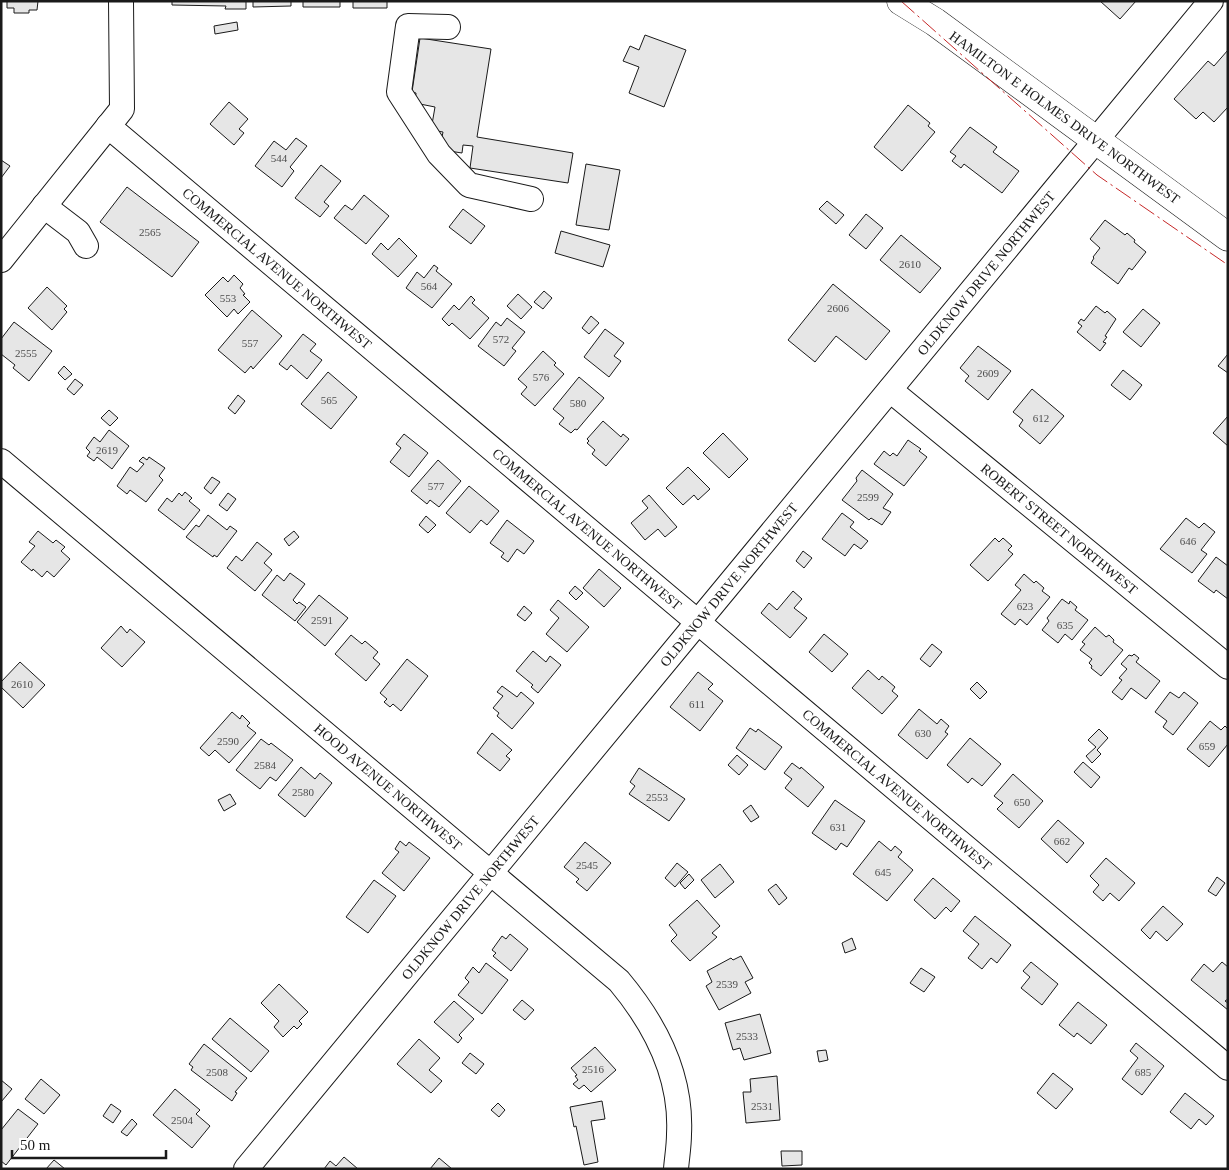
<svg xmlns="http://www.w3.org/2000/svg" width="1229" height="1170" font-family="'Times New Roman',serif">
	<style>
		.building { fill: #e6e6e6; stroke: #1a1a1a }
		.lines { fill: none; stroke-linecap: round; stroke-linejoin: round }
		.minor-casing { stroke: #1a1a1a; stroke-width: 26 }
		.major-casing { stroke: #1a1a1a; stroke-width: 29 }
		.minor { stroke: #fff; stroke-width: 24 }
		.major { stroke: #fff; stroke-width: 28 }
		.power { stroke: #c62828; stroke-width: 1; stroke-dasharray: 18 4 2.5 4; stroke-linecap: butt }
		.labels { text-anchor: middle; stroke-width: 4; stroke-linejoin: round; paint-order: stroke }
		.number-label { font-size: 11px; fill: #4d4d4d }
		.street-label { font-size: 14px; fill: #1a1a1a; stroke: #fff }
	</style>
	<rect width="100%" height="100%" fill="#fff"/>
	<path class="building" d="M7,1H38L37,10H29V13H14V8H7Z
		M172,1H246V9H225L226,6L172,5Z
		M253,1H291V6L253,7Z
		M303,1H340V7H303Z
		M353,1H387V8H353Z
		M1100,1H1136L1120,19Z
		M237,22L238,30L215,34L214,26Z
		M645,35L686,50L664,107L629,93L639,67L623,61L630,46L639,50Z
		M420,38L491,49L477,137L573,153L568,183L470,168L473,146L463,145L462,153L443,150L441,142L443,132L431,130L435,107L415,103L416,93L412,92Z
		M1228,50V107L1214,122L1203,112L1196,119L1174,99L1208,61L1214,66Z
		M229,102L248,119L239,129L244,133L234,145L210,124Z
		M908,105L930,123L928,126L935,132L902,171L874,147Z
		M970,127L997,147L993,152L1019,171L1002,193L964,164L961,168L952,161L956,156L950,152Z
		M296,138L307,146L290,167L294,171L282,187L255,166L274,141L286,150Z
		M1,160L10,166L1,178Z
		M586,164L620,170L609,230L576,225Z
		M321,165L341,181L324,202L329,206L320,217L295,198Z
		M127,187L199,242L172,277L100,222Z
		M364,195L389,216L366,244L334,218L345,205L352,210Z
		M827,201L844,215L836,224L819,209Z
		M463,209L485,226L471,244L449,227Z
		M866,214L883,228L866,249L849,235Z
		M1105,220L1125,235L1127,233L1135,240L1134,242L1146,252L1132,270L1129,268L1118,284L1091,263L1094,258L1093,257L1100,248L1090,239Z
		M561,231L610,245L603,267L555,253Z
		M901,235L941,268L920,293L880,260Z
		M399,238L417,256L398,277L372,254L381,243L388,250Z
		M434,265L438,268L436,271L452,284L432,308L406,288L417,272L424,278Z
		M234,275L243,284L240,288L245,294L243,295L250,302L238,314L234,309L227,317L205,295L223,277L228,282Z
		M833,284L890,331L866,360L836,336L815,362L788,340Z
		M47,287L67,306L64,309L67,312L52,330L28,308Z
		M544,291L552,298L543,309L534,302Z
		M518,294L532,307L521,319L507,306Z
		M471,296L475,300L472,303L489,318L470,339L452,323L449,326L442,319L454,305L459,310Z
		M1096,306L1105,313L1107,311L1116,319L1105,336L1107,337L1103,342L1106,343L1100,351L1077,332L1082,326L1078,323L1081,319L1084,321Z
		M1143,309L1160,323L1141,347L1123,332Z
		M252,310L282,336L253,369L251,366L245,373L218,350Z
		M591,316L599,323L589,334L582,328Z
		M507,318L525,332L512,348L516,351L504,366L478,346L496,322L501,326Z
		M14,322L52,351L29,381L13,368L15,365L1,354V339Z
		M605,329L624,343L614,356L621,361L609,377L584,357Z
		M303,334L316,344L310,351L322,360L307,379L291,365L287,370L279,364Z
		M978,346L1011,371L988,400L965,381L969,376L960,368Z
		M543,351L556,363L554,365L564,374L535,406L521,394L527,387L518,379Z
		M1228,354V373L1218,366Z
		M64,366L72,374L65,380L58,373Z
		M1123,370L1142,385L1130,400L1111,385Z
		M328,372L357,397L331,429L301,404Z
		M579,377L604,398L577,430L575,429L571,433L559,424L564,418L553,409Z
		M75,379L83,385L74,395L67,389Z
		M1032,389L1064,416L1040,444L1019,426L1023,420L1013,412Z
		M238,395L245,401L235,414L228,408Z
		M109,410L118,418L110,426L101,418Z
		M1228,416V446L1213,433Z
		M603,421L621,437L623,434L629,439L606,466L592,454L595,450L587,443L589,441L587,439Z
		M109,430L129,446L112,469L97,457L94,461L87,456L90,452L86,448L94,437L100,442Z
		M723,433L748,459L729,478L703,453Z
		M404,434L428,453L409,477L390,462L401,448L396,444Z
		M908,440L921,449L919,451L927,457L904,486L874,464L884,451L890,456L893,453L897,456Z
		M143,457L147,460L149,457L165,468L159,476L163,480L146,502L130,490L127,494L117,486L130,467L137,472L144,464L139,461Z
		M438,460L461,481L439,507L430,500L427,504L411,491Z
		M688,467L710,489L698,500L694,495L683,505L666,488Z
		M862,470L893,494L883,508L891,512L882,525L871,518L869,520L842,500L857,481L856,478Z
		M212,477L220,482L211,494L204,488Z
		M469,486L499,511L487,525L481,520L470,533L446,513Z
		M185,492L192,498L189,501L200,510L184,530L158,510L167,498L172,502L179,493L182,496Z
		M228,493L236,499L227,511L219,505Z
		M649,495L677,527L665,537L658,529L645,540L631,523L648,508L642,501Z
		M842,513L854,522L850,527L868,541L861,549L854,544L845,556L822,539Z
		M208,515L227,530L230,526L237,531L217,557L214,555L213,557L186,537L196,525L199,527Z
		M426,516L436,525L428,533L419,525Z
		M1186,518L1199,528L1204,523L1215,532L1201,550L1207,554L1192,573L1160,549Z
		M507,520L534,541L524,554L517,549L508,562L501,557L504,553L490,543Z
		M38,531L53,543L56,540L65,547L61,551L70,559L54,577L47,571L42,577L33,569L32,571L21,562L35,546L29,542Z
		M294,531L299,537L289,546L284,539Z
		M995,538L999,542L1003,538L1012,546L1008,550L1013,554L988,581L970,565Z
		M257,542L272,554L264,563L272,570L255,591L227,568L236,556L242,561Z
		M803,551L812,558L804,568L796,561Z
		M1216,557L1228,566V599L1216,590L1214,593L1198,581Z
		M599,569L621,588L604,607L583,588Z
		M290,573L305,584L293,600L297,604L299,602L306,607L295,621L262,595L277,575L284,581Z
		M1024,574L1034,583L1036,581L1044,588L1042,591L1050,597L1027,625L1020,619L1015,625L1001,614L1021,590L1015,585Z
		M575,586L583,593L576,600L569,593Z
		M793,591L802,599L794,608L807,618L790,638L761,613L769,603L777,610Z
		M319,595L348,618L325,646L297,622Z
		M1062,599L1069,604L1070,601L1077,607L1075,610L1088,620L1072,640L1065,634L1058,643L1042,630L1049,621L1047,618Z
		M558,600L589,627L567,652L546,634L559,618L550,610Z
		M524,606L532,613L525,621L517,615Z
		M121,626L127,633L130,629L145,642L122,667L101,648Z
		M1095,627L1106,637L1109,635L1114,640L1113,642L1123,650L1101,676L1091,668L1092,666L1089,663L1092,659L1080,650L1085,644L1082,642Z
		M824,634L848,654L832,672L809,652Z
		M351,635L362,644L365,641L378,652L373,658L380,664L366,681L335,654Z
		M932,644L942,652L930,667L920,659Z
		M533,651L546,662L550,656L561,665L538,693L531,687L533,685L516,671Z
		M1134,654L1139,658L1136,662L1160,681L1146,699L1131,688L1122,700L1112,692L1122,680L1119,678L1127,669L1121,664L1129,655L1132,656Z
		M407,659L428,676L401,711L393,704L390,707L384,702L387,699L380,693Z
		M20,662L45,685L23,708L1,687V682Z
		M868,670L879,680L882,676L895,687L892,691L898,696L882,714L852,688Z
		M698,672L713,684L708,689L723,701L700,731L670,707Z
		M977,682L987,692L980,699L970,689Z
		M502,686L517,697L521,692L534,703L512,729L497,716L499,713L493,708L503,696L497,692Z
		M1170,692L1179,698L1184,692L1198,703L1173,735L1163,727L1167,721L1155,712Z
		M919,709L937,724L941,719L949,726L945,732L948,734L927,759L898,735Z
		M232,712L240,719L242,715L250,723L247,726L256,733L229,763L215,750L209,756L200,748Z
		M1210,721L1221,730L1225,726L1228,729V744L1209,767L1187,749Z
		M750,728L756,732L758,729L782,747L765,770L736,748Z
		M1099,729L1108,738L1097,750L1101,754L1092,763L1086,756L1096,747L1088,740Z
		M492,733L512,750L506,756L510,759L500,771L477,753Z
		M970,738L1001,764L982,786L972,778L968,783L947,765Z
		M261,739L269,745L271,743L293,760L276,781L270,777L260,789L236,770Z
		M737,755L748,765L739,775L728,765Z
		M1083,762L1100,777L1091,788L1074,772Z
		M792,763L800,769L801,767L824,787L808,807L785,788L792,779L784,773Z
		M301,767L315,779L320,773L332,783L305,817L278,795Z
		M639,768L685,799L669,821L629,794L635,786L630,782Z
		M1013,774L1043,801L1019,828L997,809L1003,803L994,796Z
		M230,794L236,804L224,811L218,800Z
		M835,800L865,821L847,847L841,843L836,850L812,833Z
		M751,805L759,817L751,822L743,811Z
		M1058,820L1084,843L1067,863L1041,839Z
		M400,841L406,846L409,842L430,858L404,891L382,873L399,852L395,849Z
		M879,841L891,851L895,846L902,852L898,857L913,870L887,901L853,874Z
		M585,842L611,863L587,891L576,882L579,879L564,867Z
		M1106,858L1135,883L1119,901L1110,893L1103,901L1093,892L1099,885L1090,876Z
		M677,863L688,872L675,887L665,878Z
		M720,864L734,882L715,898L701,880Z
		M689,874L694,880L685,889L680,883Z
		M1217,877L1225,883L1216,896L1208,891Z
		M933,878L960,901L951,912L946,907L935,919L914,900Z
		M374,880L396,896L368,933L346,917Z
		M776,884L787,898L779,905L768,890Z
		M697,900L720,926L712,933L717,937L690,961L671,941L677,935L669,925Z
		M1163,906L1183,924L1167,941L1156,931L1150,939L1141,930Z
		M975,916L1011,945L997,963L991,958L982,969L968,958L979,944L963,931Z
		M510,934L528,949L511,971L493,956L496,953L492,950L502,936L506,939Z
		M852,938L856,949L845,953L842,943Z
		M741,956L753,978L745,982L751,993L719,1010L706,986L712,982L707,971L731,958L733,960Z
		M1031,962L1058,984L1042,1005L1021,988L1030,977L1023,971Z
		M1222,962L1228,967V999L1225,1001L1228,1003V1010L1191,980L1204,964L1213,972Z
		M486,963L508,980L482,1014L458,995L469,982L465,978L473,967L479,973Z
		M921,968L935,977L924,992L910,983Z
		M279,984L308,1012L299,1021L302,1024L297,1029L294,1026L283,1037L274,1027L279,1021L261,1003Z
		M522,1000L534,1010L525,1020L513,1010Z
		M454,1001L474,1019L459,1035L462,1038L458,1043L434,1022Z
		M1078,1002L1107,1025L1091,1044L1077,1033L1074,1037L1059,1025Z
		M760,1014L771,1053L744,1060L740,1048L733,1050L725,1023Z
		M230,1018L269,1051L251,1072L212,1039Z
		M419,1039L440,1058L429,1070L442,1081L431,1093L397,1064Z
		M1136,1043L1164,1066L1142,1095L1122,1079L1138,1058L1130,1051Z
		M204,1044L247,1078L235,1092L237,1093L232,1101L191,1070L193,1067L189,1064Z
		M595,1047L616,1070L591,1092L584,1085L579,1089L573,1084L578,1080L575,1076L577,1075L571,1068Z
		M826,1050L828,1060L819,1062L817,1051Z
		M470,1053L484,1064L476,1074L462,1063Z
		M1053,1073L1073,1089L1056,1109L1037,1093Z
		M777,1076L780,1120L746,1123L743,1092H751L750,1079Z
		M41,1079L60,1095L44,1114L25,1099Z
		M1,1080L12,1089L1,1102Z
		M175,1089L200,1110L196,1114L210,1126L192,1148L153,1115Z
		M1185,1093L1214,1116L1206,1125L1199,1119L1191,1129L1170,1112Z
		M602,1101L605,1119L591,1121L598,1162L584,1165L576,1126L574,1127L570,1107Z
		M498,1103L505,1110L499,1117L491,1110Z
		M111,1104L121,1111L113,1123L103,1116Z
		M18,1109L38,1124L6,1165L1,1161V1130Z
		M132,1119L137,1124L127,1136L121,1132Z
		M781,1151H802V1165L782,1166Z
		M344,1157L358,1169H324L330,1161L336,1166Z
		M439,1158L452,1169H430Z
		M54,1160L65,1169H46Z"/>
	<g class="lines">
		<defs>
			<g id="minor">
				<path d="M448,27L408,26L399,92L439,154L469,185L531,199"/>
				<path id="s1" d="M108,126L1228,1068"/>
				<path d="M44,206L78,232L86,246"/>
				<path d="M1,260L122,109L121,1"/>
				<path id="s2" d="M890,390L1228,667"/>
				<path id="s3" d="M1,461L619,981C655,1024 682,1076 679,1134C679,1146 677,1157 676,1169"/>
				<path id="s4" d="M246,1169L1211,1"/>
			</g>
			<g id="major">
				<path id="s5" d="M901,1L935,22L1228,237"/>
			</g>
		</defs>
		<use href="#minor" class="minor-casing"/>
		<use href="#major" class="major-casing"/>
		<use href="#minor" class="minor"/>
		<use href="#major" class="major"/>
		<path class="power" d="M901,1L1097,175L1228,265"/>
	</g>
	<g class="labels">
		<g class="number-label">
			<text x="279" y="162">544</text>
			<text x="150" y="236">2565</text>
			<text x="910" y="268">2610</text>
			<text x="429" y="290">564</text>
			<text x="228" y="302">553</text>
			<text x="838" y="312">2606</text>
			<text x="501" y="343">572</text>
			<text x="250" y="347">557</text>
			<text x="26" y="357">2555</text>
			<text x="988" y="377">2609</text>
			<text x="541" y="381">576</text>
			<text x="329" y="404">565</text>
			<text x="578" y="407">580</text>
			<text x="1041" y="422">612</text>
			<text x="107" y="454">2619</text>
			<text x="436" y="490">577</text>
			<text x="868" y="501">2599</text>
			<text x="1188" y="545">646</text>
			<text x="1025" y="610">623</text>
			<text x="322" y="624">2591</text>
			<text x="1065" y="629">635</text>
			<text x="22" y="688">2610</text>
			<text x="697" y="708">611</text>
			<text x="923" y="737">630</text>
			<text x="228" y="745">2590</text>
			<text x="1207" y="750">659</text>
			<text x="265" y="769">2584</text>
			<text x="303" y="796">2580</text>
			<text x="657" y="801">2553</text>
			<text x="1022" y="806">650</text>
			<text x="838" y="831">631</text>
			<text x="1062" y="845">662</text>
			<text x="587" y="869">2545</text>
			<text x="883" y="876">645</text>
			<text x="727" y="988">2539</text>
			<text x="747" y="1040">2533</text>
			<text x="593" y="1073">2516</text>
			<text x="217" y="1076">2508</text>
			<text x="1143" y="1076">685</text>
			<text x="762" y="1110">2531</text>
			<text x="182" y="1124">2504</text>
		</g>
		<g class="street-label">
			<text dy="5" stroke="none"><textPath href="#s5" startOffset="201">HAMILTON E HOLMES DRIVE NORTHWEST</textPath></text>
			<text dy="5" stroke="none"><textPath href="#s1" startOffset="221">COMMERCIAL AVENUE NORTHWEST</textPath></text>
			<text dy="5" stroke="none"><textPath href="#s4" startOffset="1162">OLDKNOW DRIVE NORTHWEST</textPath></text>
			<text dy="5" stroke="none"><textPath href="#s2" startOffset="219">ROBERT STREET NORTHWEST</textPath></text>
			<text dy="5" stroke="none"><textPath href="#s1" startOffset="626">COMMERCIAL AVENUE NORTHWEST</textPath></text>
			<text dy="5" stroke="none"><textPath href="#s4" startOffset="758">OLDKNOW DRIVE NORTHWEST</textPath></text>
			<text dy="5" stroke="none"><textPath href="#s3" startOffset="506">HOOD AVENUE NORTHWEST</textPath></text>
			<text dy="5" stroke="none"><textPath href="#s1" startOffset="1031">COMMERCIAL AVENUE NORTHWEST</textPath></text>
			<text dy="5" stroke="none"><textPath href="#s4" startOffset="352">OLDKNOW DRIVE NORTHWEST</textPath></text>
		</g>
	</g>
	<rect width="1229" height="1170" fill="none" stroke="#1a1a1a" stroke-width="5"/>
	<path d="M12 1150v8h154v-8" fill="none" stroke="#1a1a1a" stroke-width="2.5"/>
	<text x="20" y="1150" font-size="15" fill="#1a1a1a" stroke="#ffffff" stroke-width="4" paint-order="stroke">50 m</text>
</svg>
